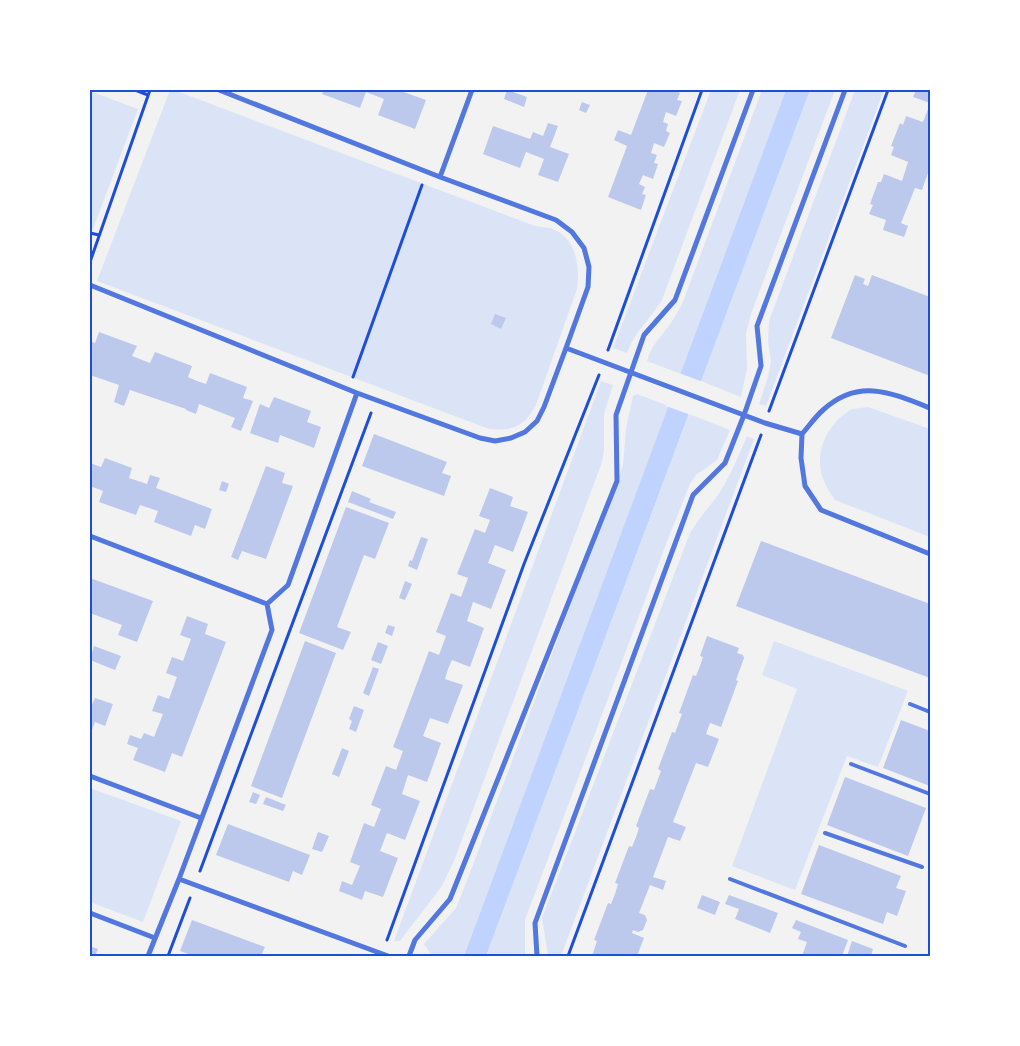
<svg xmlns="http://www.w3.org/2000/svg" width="1020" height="1046" font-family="Raleway,sans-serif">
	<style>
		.green { fill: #dbe4f7 }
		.water { fill: #bfd3fe }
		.pier { fill: #f2f2f2 }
		.building { fill: #bdc9ec }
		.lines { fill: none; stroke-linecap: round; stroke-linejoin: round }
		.path { stroke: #1d4ed8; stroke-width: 3 }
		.service { stroke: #5277de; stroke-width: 4 }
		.minor { stroke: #5277de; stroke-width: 5 }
		.neatline { fill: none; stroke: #1d4ed8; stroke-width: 2 }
	</style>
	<rect width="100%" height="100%" fill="#f2f2f2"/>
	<path class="green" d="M170,90H174L535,226C541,227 549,227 555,230C577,240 580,268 577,289L536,405C524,427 513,431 489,429L97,281Z
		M711,90H740L662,300C651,318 634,332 627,353L613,348Z
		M762,90H786L681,374L647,361C651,346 659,339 668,327C675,318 680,308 684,299Z
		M810,90H835L751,314L746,334L747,369L741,397L701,381Z
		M855,90H884L766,406L759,404L768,377L771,362L768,341L769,321Z
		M90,91L138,109L93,229L90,228Z
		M601,381L613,385L604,414V451L602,462L454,861L442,886L400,941H394Z
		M637,394L669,406L464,956H438L430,953L424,944L456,908L468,878L623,465L626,428L633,396Z
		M868,407L930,429V537L835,500C816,475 814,449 834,424C838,419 846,412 852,409C857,408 863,408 868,407Z
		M689,414L730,430L717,460L696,475L690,484L666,544L525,920V956H486Z
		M747,436L754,439L561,956H548L542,918L690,533C699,518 710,506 720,492C731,474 739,455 747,436Z
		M774,641L908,691L878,767L847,756L795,890L732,866L797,689L762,675Z
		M90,788L181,821L143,922L90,902Z"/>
	<path class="water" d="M786,90H810L486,956H464Z"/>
	<path class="pier" d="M679,373L703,382L691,415L666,406Z"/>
	<path class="building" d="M324,90H398L426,100L415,129L378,115L384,99L366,92L360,108L322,94Z
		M507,90L527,97L524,107L504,99Z
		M648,90H674L680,93L677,100L682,101L676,116L666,112L663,122L668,124L666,131L670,133L664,147L654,143L651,153L657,155L654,163L658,164L653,179L643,175L639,184L645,187L642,194L646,195L641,210L608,197L627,146L614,140L618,130L631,135Z
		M916,90H930V103L913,97Z
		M582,102L590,105L586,113L579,110Z
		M930,104V167L922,190L915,188L901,223L908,226L904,237L883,230L886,220L869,214L873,205L870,204L878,182H881L884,174L902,181L908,162L891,155L894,147L891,146L900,123L903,125L906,116L923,122Z
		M548,123L558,126L550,147L569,154L558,182L538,175L544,159L526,152L520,168L483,154L493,126L530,139L533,132L543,136Z
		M855,275L865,279L863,284L868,286L872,275L930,297V376L831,338Z
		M495,314L506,318L501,329L491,324Z
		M99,332L137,346L132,356L150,363L155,352L192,366L188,377L197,381L206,384L210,373L247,387L243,398L253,401L241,431L231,427L235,418L199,404L196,414L186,410V409L130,390L124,406L114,402L119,385L90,375V341L95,343Z
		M274,397L311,411L307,422L321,427L314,448L280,435L278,443L250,433L260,404L269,408Z
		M374,434L447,462L442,473L451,476L444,496L362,466Z
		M105,458L132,468L129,478L147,484L150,475L160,478L156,488L212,509L205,529L195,525L191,536L154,522L158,511L140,505L136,515L99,502L103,491L90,486V463L101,467Z
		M266,466L285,473L282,483L293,486L266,559L242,551L238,560L231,557Z
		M222,481L229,484L226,492L219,490Z
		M490,488L513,497L510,506L528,512L513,552L495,545L488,563L506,570L491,609L473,602L467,621L484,628L470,667L452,660L448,669L445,679L463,685L448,724L430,718L423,736L441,743L427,782L408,775L402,794L420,801L405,840L387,833L380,851L398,858L383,897L365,891L362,900L339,891L342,881L352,885L360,866L350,862L364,823L374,827L381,809L371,805L386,766L396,770L403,751L393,747L429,651L439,655L446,636L436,632L451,593L461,597L468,578L457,574L475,529L485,533L490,520L479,516Z
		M352,491L371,499L369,502L396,512L393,519L348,502Z
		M346,507L389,523L375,559L364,555L337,627L351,632L343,650L299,633Z
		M421,537L428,539L417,570L408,566L410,560L412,561Z
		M761,541L930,604V678L736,606Z
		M90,578L153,601L137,642L118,635L122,625L90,613Z
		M405,581L412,584L405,600L399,598Z
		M187,616L208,624L205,634L226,642L182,757L172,753L165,772L133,760L138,748L127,744L130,735L141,739L144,733L154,737L163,714L152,711L158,695L169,699L177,677L166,673L172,657L183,661L191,639L180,635Z
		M388,625L395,627L392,636L385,633Z
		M707,636L739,648L737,653L743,655L744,658L736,680L738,681L721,727L710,723L706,734L719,739L708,767L696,763L685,791L673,822L686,827L680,841L668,837L653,877L666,881L663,890L650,885L639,913L645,915L647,920L643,930L638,932L633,930L632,933L644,938L637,956L624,954L623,956H592L597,941L594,940L608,903L611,904L615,894L618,884L615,883L629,846L632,847L636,837L639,828L636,826L650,789L654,790L661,771L658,769L672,732L675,733L682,714L679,713L693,675L696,676L700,666L703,657L700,656Z
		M305,641L336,653L282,798L251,786Z
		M378,642L388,646L381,664L371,660Z
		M94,646L121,656L115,670L90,660Z
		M373,667L379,669L369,696L363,693Z
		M95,698L113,704L105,726L95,722L90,735V709Z
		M354,706L364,710L356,732L349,729L352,721L349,719Z
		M901,720L930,731V786L883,768Z
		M342,748L349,751L339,777L332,774Z
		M845,777L926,808L908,856L827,825Z
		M253,792L260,795L256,804L249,802Z
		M266,797L286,805L283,811L263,804Z
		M228,824L310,855L302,875L293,871L289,882L216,855Z
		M318,832L329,836L322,852L312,849Z
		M819,845L901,876L896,888L906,891L897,916L887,912L883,924L801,894Z
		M702,895L720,902L715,915L697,908Z
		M729,895L778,913L770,933L735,919L739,909L725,904Z
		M192,920L265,947L261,956H194L180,951Z
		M796,920L848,940L842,956H802L807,942L798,939L801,932L792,928Z
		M852,941L873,949L871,956H847Z
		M90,946L98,949L95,956H90Z"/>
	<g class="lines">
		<path class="path" d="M135,90L148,95
			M90,233L99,235
			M90,262L150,90
			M608,350L702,90
			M353,377L422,185
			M769,411L888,90
			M200,871L371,413
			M387,940L524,564L599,375
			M168,956L190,898
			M568,956L761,435"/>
		<path class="service" d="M910,704L930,712
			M851,764L930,794
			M825,833L922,867
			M730,879L905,946"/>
		<path class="minor" d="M219,90L440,177
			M90,285L357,393
			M566,348L765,423L802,434L801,458L805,486L821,510L930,554
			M802,434C809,426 815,417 823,410C858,378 890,392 930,408
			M90,536L267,604
			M90,776L201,818
			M179,879L388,956
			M90,913L155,938
			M148,956L179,879L272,630L267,604L288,585L357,393L480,438L495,441L511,438L525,432L537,421L544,407L566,348L588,287L589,267L584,248L572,232L556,220L440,177L472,90
			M409,956L415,940L450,899L617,481L616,415L644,335L675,300L753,90
			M537,956L535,923L693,495L725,463L744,415L761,366L757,326L845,90"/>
	</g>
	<rect width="1020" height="1046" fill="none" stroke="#ffffff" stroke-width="182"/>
	<rect x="91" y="91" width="838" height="864" class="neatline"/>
</svg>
